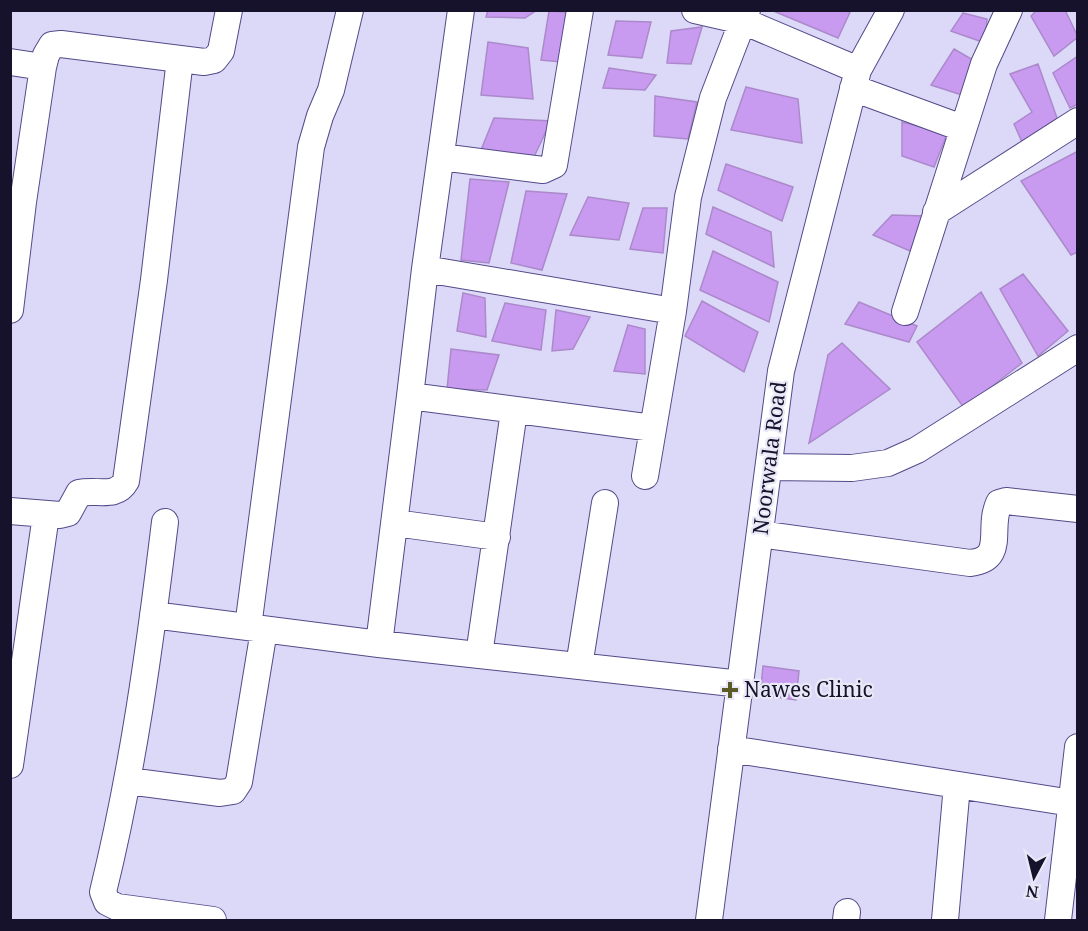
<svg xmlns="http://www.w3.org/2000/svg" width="1088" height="931" font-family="'Noto Serif',serif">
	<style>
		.building { fill: #c89af0; stroke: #ac89cb; stroke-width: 1.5 }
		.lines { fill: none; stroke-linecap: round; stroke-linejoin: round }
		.minor-casing { stroke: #534a89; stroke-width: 28 }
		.minor { stroke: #fff; stroke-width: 26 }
		.poi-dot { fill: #5c5b28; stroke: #e9e8f7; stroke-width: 2 }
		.labels { text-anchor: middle; stroke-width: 4.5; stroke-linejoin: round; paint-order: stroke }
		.street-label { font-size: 21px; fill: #16122c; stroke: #e9e8f7 }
		.poi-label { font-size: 21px; fill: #16122c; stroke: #e9e8f7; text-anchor: start }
	</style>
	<rect width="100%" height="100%" fill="#dbd9f7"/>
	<path class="building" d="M488,10H537L525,18L486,17Z
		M771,10H851L838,38Z
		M1037,10H1065L1078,37L1054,56L1031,16Z
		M549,11L566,12L561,62L541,60Z
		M963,13L987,19L985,43L951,31Z
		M616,21L651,22L642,58L608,55Z
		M702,27L691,64L667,63L671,31Z
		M488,42L528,48L533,99L481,95Z
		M954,49L975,61L965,96L931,85Z
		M1078,56V104L1070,108L1053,73Z
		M1038,64L1057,118L1022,142L1014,124L1032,112L1010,74Z
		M609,68L656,75L645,90L603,88Z
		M746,87L798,99L802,143L731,130Z
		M655,96L697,102L688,139L654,136Z
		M494,118L551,121L533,159L481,150Z
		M902,122L947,134L934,167L902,156Z
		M1078,151V252L1071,255L1021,181Z
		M726,164L793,187L782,221L718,190Z
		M470,179L509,182L489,263L461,260Z
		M526,191L567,194L542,270L511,263Z
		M588,197L629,203L619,240L570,235Z
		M713,207L771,232L774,267L706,234Z
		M643,208H667L663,253L630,249Z
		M892,215L925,216L910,251L873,235Z
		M713,251L778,282L769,322L700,290Z
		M1023,274L1068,331L1038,356L1000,289Z
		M981,292L1022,363L964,408L917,342Z
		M463,293L485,298L486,337L457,331Z
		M702,301L758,332L744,372L685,336Z
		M859,302L917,326L909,342L845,324Z
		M505,303L546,310L541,350L492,341Z
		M556,310L590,317L573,349L552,351Z
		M628,325L645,329V374L614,371Z
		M842,343L890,389L809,443L828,355Z
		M451,349L499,355L487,390L447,389Z
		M763,666L799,671L796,700L760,695Z"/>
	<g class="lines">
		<defs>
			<path id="minor" d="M695,10L743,21L858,70
				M10,62L43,67L23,202L10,310
				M43,67L46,55L52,45L61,44L204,62L214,60L221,51L229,10
				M853,88L962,128
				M441,157L543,170L554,165L580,10
				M936,212L1078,121
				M425,269L673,311
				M905,312L984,64L1009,10
				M410,396L425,269L461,10
				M769,467L852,468L888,463L917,450L1078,348
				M645,476L673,311L688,197L713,98L747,10
				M10,511L60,515L68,513L79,493C97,489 116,499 126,481L154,280L180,59
				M165,522C150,646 133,770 103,892L107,902L117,907L213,920
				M395,523L497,537
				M760,534L970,563C1007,559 987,529 999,503L1006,501L1078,509
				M153,615L379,644L410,396L653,428
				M248,627L311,147L320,116L331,90L350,10
				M379,644L741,684
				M479,655L514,411
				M579,666L605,503
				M731,749L1078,804
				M10,765L46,515
				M128,781L220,793L233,791L239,782L264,630
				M709,920L781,371L858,70L891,10
				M846,920L847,912
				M945,920L957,785
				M1058,920L1078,747"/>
		</defs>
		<use href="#minor" class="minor-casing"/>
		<use href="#minor" class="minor"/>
	</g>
	<path class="poi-dot" d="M727 681h6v6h6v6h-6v6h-6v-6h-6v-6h6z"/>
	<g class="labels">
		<g class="street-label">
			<text transform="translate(770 458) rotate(-83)" y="7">Noorwala Road</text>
		</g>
		<g class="poi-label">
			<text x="744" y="697">Nawes Clinic</text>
		</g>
	</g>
	<rect width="1088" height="931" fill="none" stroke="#16122c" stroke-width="24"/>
	<g transform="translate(1034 877) rotate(187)" stroke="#e9e8f7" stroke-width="4.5" paint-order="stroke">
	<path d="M0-4.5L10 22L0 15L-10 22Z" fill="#16122c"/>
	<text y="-9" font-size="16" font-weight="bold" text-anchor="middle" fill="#16122c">N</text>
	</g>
</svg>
